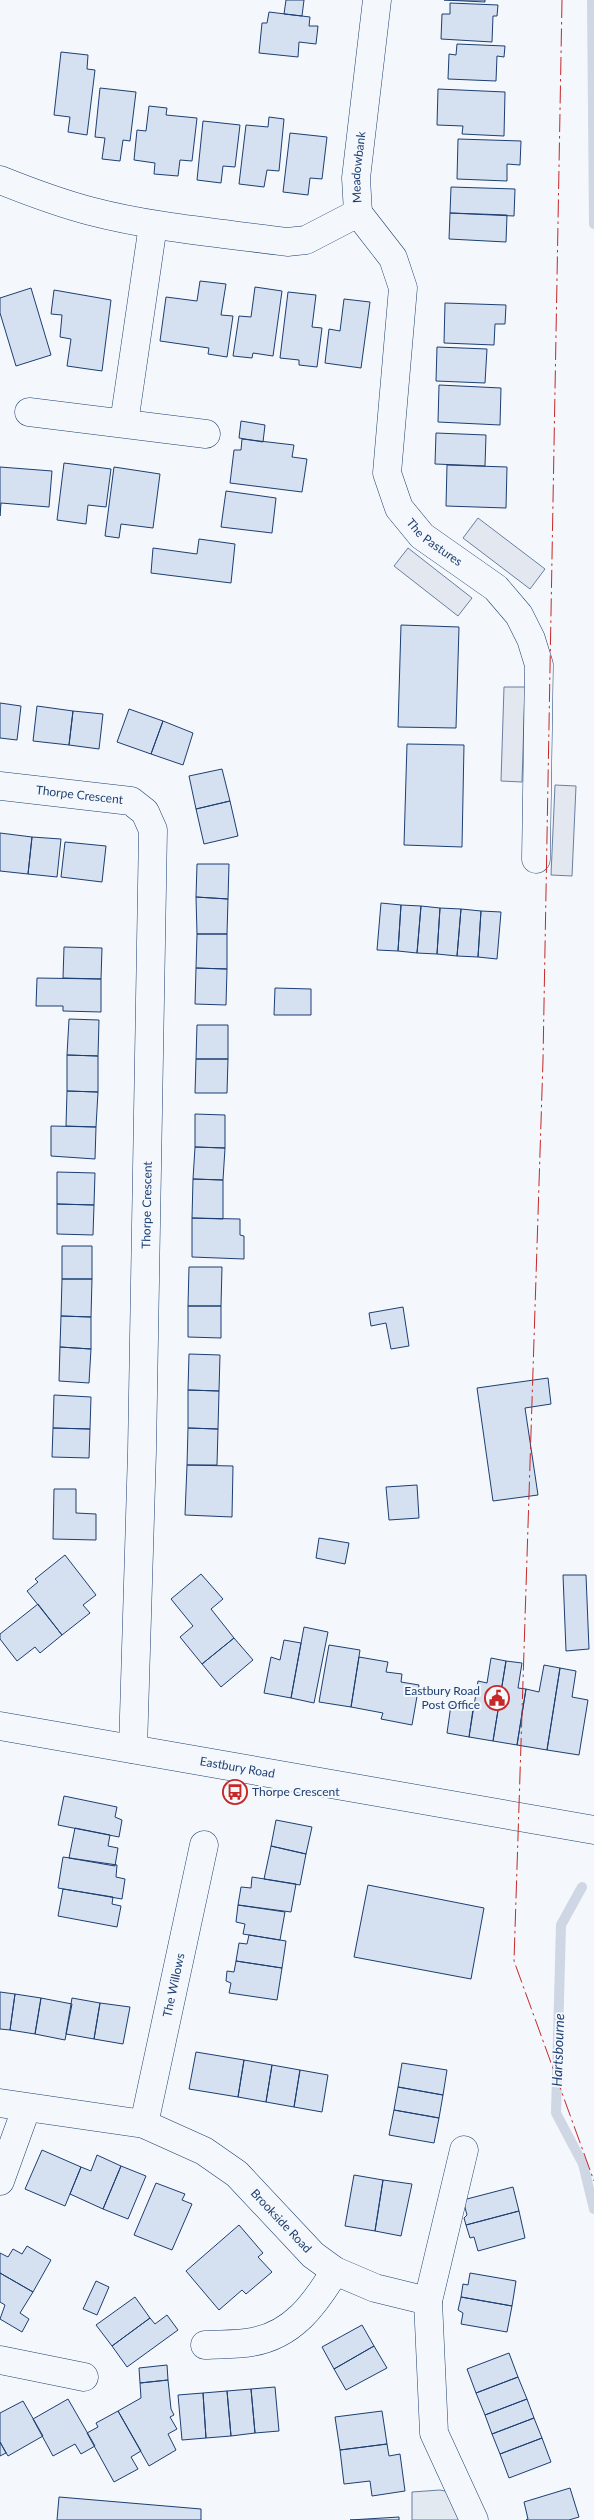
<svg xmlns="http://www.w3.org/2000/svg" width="594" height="2520" font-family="Lato,sans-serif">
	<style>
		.green { fill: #e3e9f0; stroke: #687fa3 }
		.parking { fill: #e3e8f0; stroke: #687fa3 }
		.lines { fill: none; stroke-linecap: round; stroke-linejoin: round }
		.stream { stroke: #cfd7e4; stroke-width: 10 }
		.building { fill: #d5e0f0; stroke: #1d3f73 }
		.street-casing { stroke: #1d3f73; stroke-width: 29 }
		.primary-casing { stroke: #1d3f73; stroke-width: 29 }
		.street { stroke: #f4f7fb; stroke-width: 28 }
		.primary { stroke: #f4f7fb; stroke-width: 28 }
		.power { stroke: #c62828; stroke-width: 1; stroke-dasharray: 18 4 2.5 4; stroke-linecap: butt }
		.labels { text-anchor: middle; stroke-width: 4; stroke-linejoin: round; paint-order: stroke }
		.street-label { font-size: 12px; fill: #1d3f73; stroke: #f4f7fb }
		.poi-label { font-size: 12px; fill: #1d3f73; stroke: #f4f7fb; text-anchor: end }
		.water-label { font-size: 14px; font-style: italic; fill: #1d3f73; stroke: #f4f7fb }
	</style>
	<rect width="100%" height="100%" fill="#f4f7fb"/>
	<path class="green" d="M440,2490L450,2492L465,2520H412V2492Z"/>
	<path class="parking" d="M478,518L545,569L530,589L463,538Z
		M408,548L472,598L458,616L394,566Z
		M504,687H525L522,782L501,781Z
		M555,785L576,786L572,876L551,875Z"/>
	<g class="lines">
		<path class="stream" d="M592,0L594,224
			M582,1887L561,1925L556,2113L583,2164L594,2209"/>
	</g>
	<path class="building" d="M286,0H304L302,16L284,14Z
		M444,0H485V2Z
		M450,3L498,5L497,16H493L492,42L441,39L442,14H450Z
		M269,12L310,17L309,26H318L316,44L299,42L298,57L259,53L262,23H267Z
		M457,44L505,46L504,57L497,56L496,81L448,79L449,54L456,55Z
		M61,52L88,55L87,69L95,70L87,135L68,132L70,117L54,115Z
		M100,88L136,92L130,141L123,140L120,161L102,159L105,138L95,137Z
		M438,89L505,92L504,136L462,134L463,126L437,125Z
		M149,106L167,108L166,115L197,118L192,161L180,160L178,176L154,174L155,163L134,160L137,130L146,131Z
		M269,117L284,119L279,171L267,170L264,187L239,184L246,125L268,127Z
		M203,121L240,125L235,167L223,166L221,183L197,180Z
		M290,133L327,137L322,179L310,178L308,195L283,192Z
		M458,139L521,141L520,165L507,164V181L457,179Z
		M451,187L515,189L514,216L450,213Z
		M450,213L507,215L506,242L449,239Z
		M200,281L226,284L221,315L233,316L227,357L208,354L209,348L160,341L166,297L197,301Z
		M255,287L282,291L273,356L253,353L252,358L233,356L239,316L251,317Z
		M31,288L51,355L16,366L0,313V298Z
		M54,290L111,300L102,371L67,366L71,339L60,337L62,315L51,314Z
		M288,292L316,295L312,327L322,328L317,367L299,365V360L280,358Z
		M344,299L370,302L361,368L325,363L329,329L340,331Z
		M445,303L506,305L505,324H495L494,345L444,343Z
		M437,347L487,349L485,383L436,381Z
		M439,385L501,388L500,425L438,422Z
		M241,421L265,425L263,442L239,438Z
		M436,433L486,435L485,466L435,464Z
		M242,439L294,445L292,457L307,459L302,492L230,483L234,450H241Z
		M64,463L111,469L106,507L88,505L86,524L57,520Z
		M447,465L507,467L506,508L446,506Z
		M0,467L52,471L49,507L1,503L0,516Z
		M114,467L160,474L153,528L121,524L119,538L105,536Z
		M226,491L276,498L272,533L221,527Z
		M199,539L235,544L231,583L151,573L153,548L197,554Z
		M401,625L459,627L456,728L398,727Z
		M0,703L21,706L17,740L0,738Z
		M37,706L73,711L69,745L33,741Z
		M129,709L163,721L151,754L117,742Z
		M73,711L103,714L99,749L69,745Z
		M163,721L193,733L183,765L151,754Z
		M407,744L464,745L462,847L404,845Z
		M222,769L230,801L196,809L189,776Z
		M230,801L238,836L204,844L196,809Z
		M0,833L32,837L28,874L0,871Z
		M32,837L61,839L57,877L28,874Z
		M65,842L106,846L102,882L61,877Z
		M197,864H229L228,899L196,897Z
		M196,897L228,899L227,934H197Z
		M381,903L401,905L398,951L377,950Z
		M401,905L421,906L417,953L398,951Z
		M421,906L440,908L437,954L417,953Z
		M440,908L461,909L457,956L437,954Z
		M461,909L481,911L478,957L457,956Z
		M481,911L501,912L497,959L478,957Z
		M197,934H227V969L196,968Z
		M64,947L102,948L101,979L63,978Z
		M196,968L227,969L226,1005L195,1004Z
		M37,978L101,979V1012L63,1011V1006H36Z
		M275,988L311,989V1015H274Z
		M69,1019L99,1020L98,1056L67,1055Z
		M197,1025H228V1059H196Z
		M67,1055L98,1056V1092L67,1091Z
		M196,1059H228L227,1093H195Z
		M67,1091L98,1092L96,1127L66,1126Z
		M195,1114L225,1115V1148L195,1147Z
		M51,1126L96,1127L95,1159L51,1156Z
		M195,1147L225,1148L223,1180L193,1179Z
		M57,1172L95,1173L94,1205L57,1204Z
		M193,1179L223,1180V1219L192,1218Z
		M57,1204L94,1205L93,1235L57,1234Z
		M192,1218L240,1219V1235L244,1236V1259L192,1257Z
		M62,1246H92V1279H62Z
		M189,1267H222L221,1306H188Z
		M62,1279H92L91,1317L61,1316Z
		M188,1306H221V1338L188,1337Z
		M403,1307L409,1346L391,1349L386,1323L371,1326L369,1313Z
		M61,1316L91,1317V1349L60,1347Z
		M60,1347L91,1349L89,1383L59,1381Z
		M189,1354L220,1355L219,1391L188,1390Z
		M548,1378L551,1404L525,1408L538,1495L493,1501L477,1388Z
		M188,1390L219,1391L218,1429L188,1428Z
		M54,1395L91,1397L90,1429L53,1428Z
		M53,1428L90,1429L89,1458L52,1457Z
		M188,1428L218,1429L217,1465H187Z
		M187,1465L233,1466L232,1517L185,1515Z
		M417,1485L419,1518L389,1520L386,1487Z
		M54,1489H76V1513L96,1514V1540L53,1539Z
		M319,1538L349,1543L345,1564L316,1558Z
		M65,1555L96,1595L83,1605L90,1613L62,1635L27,1591L38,1582L35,1579Z
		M201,1574L223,1599L211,1609L234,1638L202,1664L180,1637L193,1626L171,1599Z
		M563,1575H586L589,1649L566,1651Z
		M38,1604L62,1635L40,1653L35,1647L17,1661L0,1639V1634Z
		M304,1627L328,1632L314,1703L291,1698Z
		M234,1638L253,1660L221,1687L202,1664Z
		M284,1640L301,1643L291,1698L264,1693L271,1657L280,1660Z
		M329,1645L360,1650L351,1707L319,1702Z
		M359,1657L388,1662L386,1672L402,1674L401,1682L419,1685L412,1725L381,1719L383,1713L351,1707Z
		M491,1658L506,1661L493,1741L469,1737L478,1681L487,1683Z
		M506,1661L522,1663L518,1688L526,1689L517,1745L493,1741Z
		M544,1665L560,1668L547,1750L517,1745L526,1689L539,1692Z
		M560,1668L576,1671L572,1697L588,1700L579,1755L547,1750Z
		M451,1705L473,1709L469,1737L447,1733Z
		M64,1796L117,1807L115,1817L122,1820L119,1837L58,1825Z
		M276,1820L312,1827L306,1854L271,1846Z
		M75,1828L110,1835L108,1846L118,1848L115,1866L69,1858Z
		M271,1846L306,1854L300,1885L264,1879Z
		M63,1857L117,1865L116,1877L125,1879L122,1899L58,1888Z
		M252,1877L296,1884L291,1912L238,1905L241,1887L251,1888Z
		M368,1885L484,1908L471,1979L354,1957Z
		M63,1889L113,1897L112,1904L121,1906L117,1927L58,1916Z
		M238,1905L285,1912L280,1940L243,1934L245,1924L236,1922Z
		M249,1935L286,1941L282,1968L236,1961L239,1943L247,1944Z
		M236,1961L282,1968L277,2000L229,1993L231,1983L226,1981L227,1971L234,1972Z
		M0,1992L15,1994L10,2030L0,2029Z
		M15,1994L41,1998L35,2034L10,2030Z
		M41,1998L72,2004L65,2040L35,2034Z
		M72,1998L100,2003L94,2039L66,2034Z
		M100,2003L130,2007L123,2044L94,2039Z
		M196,2052L244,2060L238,2097L189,2089Z
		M244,2060L272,2065L266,2102L238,2097Z
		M402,2063L447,2070L443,2095L398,2087Z
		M272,2065L300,2070L294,2107L266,2102Z
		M300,2070L328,2075L322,2112L294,2107Z
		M398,2087L443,2095L439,2118L394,2110Z
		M394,2110L439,2118L434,2143L389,2135Z
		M42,2150L81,2167L65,2206L25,2189Z
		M97,2155L121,2166L103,2209L70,2194L81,2167L91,2171Z
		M121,2166L146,2176L128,2219L103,2209Z
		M354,2175L383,2180L375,2231L345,2226Z
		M383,2180L412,2184L401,2236L375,2231Z
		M156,2183L185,2194L182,2200L192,2204L172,2250L134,2235Z
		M513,2187L519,2211L466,2225L464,2218L467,2215L463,2200Z
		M519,2211L525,2238L478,2251L474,2237L470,2238L466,2225Z
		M239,2225L263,2253L258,2257L272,2272L246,2294L242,2290L219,2310L186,2271Z
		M27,2246L51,2260L33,2292L0,2273V2253L8,2257L13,2249L22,2254Z
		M0,2273L33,2292L20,2313L29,2319L22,2332L0,2319L5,2305L0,2302Z
		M470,2273L516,2281L512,2306L461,2297L463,2284L468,2285Z
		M96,2281L109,2287L97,2315L83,2309Z
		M135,2297L150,2318L112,2346L96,2325Z
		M461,2297L512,2306L507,2332L461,2324L463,2313L458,2310Z
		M167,2315L178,2330L127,2367L112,2346L150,2318L155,2324Z
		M362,2325L374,2346L334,2369L322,2347Z
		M374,2346L387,2368L346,2390L334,2369Z
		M509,2353L518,2377L476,2393L467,2369Z
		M167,2365L168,2380L140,2383L139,2368Z
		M518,2377L527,2399L485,2415L476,2393Z
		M168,2380L171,2409L174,2415L170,2417L177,2429L168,2434L176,2450L149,2466L118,2411L141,2398L140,2383Z
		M275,2387L279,2431L255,2433L251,2389Z
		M251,2389L255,2433L231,2436L227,2391Z
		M227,2391L231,2436L206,2438L203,2393Z
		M203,2393L206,2438L182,2440L178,2395Z
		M68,2399L95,2446L81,2454L75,2444L53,2456L33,2419Z
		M527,2399L534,2418L492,2434L485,2415Z
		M23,2401L43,2436L8,2456L0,2442V2413Z
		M118,2411L141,2451L131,2457L138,2469L114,2482L87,2433L98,2427L96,2423Z
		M382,2411L387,2444L340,2450L335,2417Z
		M534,2418L542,2438L500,2454L492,2434Z
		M542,2438L551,2462L509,2478L500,2454Z
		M0,2442L6,2453L0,2456Z
		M387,2444L389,2456L400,2454L405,2491L372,2496L370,2481L344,2484L340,2450Z
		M570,2488L579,2517L569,2520H526L528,2519L524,2502Z
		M59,2497L201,2509V2520H57Z
		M399,2517V2520H350Z"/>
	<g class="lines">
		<defs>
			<g id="street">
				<path d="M0,180C30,192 59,203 90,211C155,228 221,233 287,242L306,240L358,213"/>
				<path id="s1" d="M358,213L393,258L403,288L387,473L399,508L422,536L496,588L519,615L531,639L539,665L536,859"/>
				<path id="s2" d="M358,213L356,178L377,0"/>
				<path d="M29,412L206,434"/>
				<path d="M124,423L153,225"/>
				<path id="s3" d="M0,786L131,801L145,812L153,830L142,1451L133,1749"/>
				<path id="s4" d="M0,2103L144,2124L204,2151L237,2174L313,2255L335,2271L375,2288L428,2301"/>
				<path id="s5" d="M144,2124L204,1845"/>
				<path d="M464,2150L428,2301L434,2433L474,2520"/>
				<path d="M0,2181L26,2109"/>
				<path d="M205,2345C220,2344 237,2345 252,2342C293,2335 315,2304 335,2271"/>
				<path d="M0,2360L84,2377"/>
			</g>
			<g id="primary">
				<path id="s6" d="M0,1726L594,1830"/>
			</g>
		</defs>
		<use href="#street" class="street-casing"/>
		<use href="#primary" class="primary-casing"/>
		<use href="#street" class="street"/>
		<use href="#primary" class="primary"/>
		<path class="power" d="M562,0L543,1060L514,1961L594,2181"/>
	</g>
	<defs>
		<symbol id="civic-ring" viewBox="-11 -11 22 22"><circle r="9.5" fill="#f4f7fb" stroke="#c62828" stroke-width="1.5"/><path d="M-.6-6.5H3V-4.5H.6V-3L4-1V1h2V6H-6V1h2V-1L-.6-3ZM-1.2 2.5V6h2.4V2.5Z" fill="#c62828"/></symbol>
		<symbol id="bus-ring" viewBox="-11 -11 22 22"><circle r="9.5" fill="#f4f7fb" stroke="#c62828" stroke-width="1.5"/><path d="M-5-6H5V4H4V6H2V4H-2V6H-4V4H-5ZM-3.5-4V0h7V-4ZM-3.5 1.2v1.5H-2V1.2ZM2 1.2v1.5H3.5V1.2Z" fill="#c62828"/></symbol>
	</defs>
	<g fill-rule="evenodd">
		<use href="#civic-ring" x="483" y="1684" width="28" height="28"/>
		<use href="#bus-ring" x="221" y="1778" width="28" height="28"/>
	</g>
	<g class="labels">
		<g class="street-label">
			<text dy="4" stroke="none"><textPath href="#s2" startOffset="46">Meadowbank</textPath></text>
			<text dy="4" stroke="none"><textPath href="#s1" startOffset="361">The Pastures</textPath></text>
			<text dy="4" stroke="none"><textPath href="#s3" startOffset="80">Thorpe Crescent</textPath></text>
			<text transform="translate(147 1205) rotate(-89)" y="4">Thorpe Crescent</text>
			<text dy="4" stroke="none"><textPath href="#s6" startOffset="241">Eastbury Road</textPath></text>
			<text dy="4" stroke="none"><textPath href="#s5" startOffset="142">The Willows</textPath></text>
			<text dy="4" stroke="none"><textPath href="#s4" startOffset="316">Brookside Road</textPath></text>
		</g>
		<g class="poi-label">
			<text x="480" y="1695">Eastbury Road<tspan x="480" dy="14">Post Office</tspan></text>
			<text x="252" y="1796" text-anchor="start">Thorpe Crescent</text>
		</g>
		<g class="water-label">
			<text transform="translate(558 2050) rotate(-88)" y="5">Hartsbourne</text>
		</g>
	</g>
</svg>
